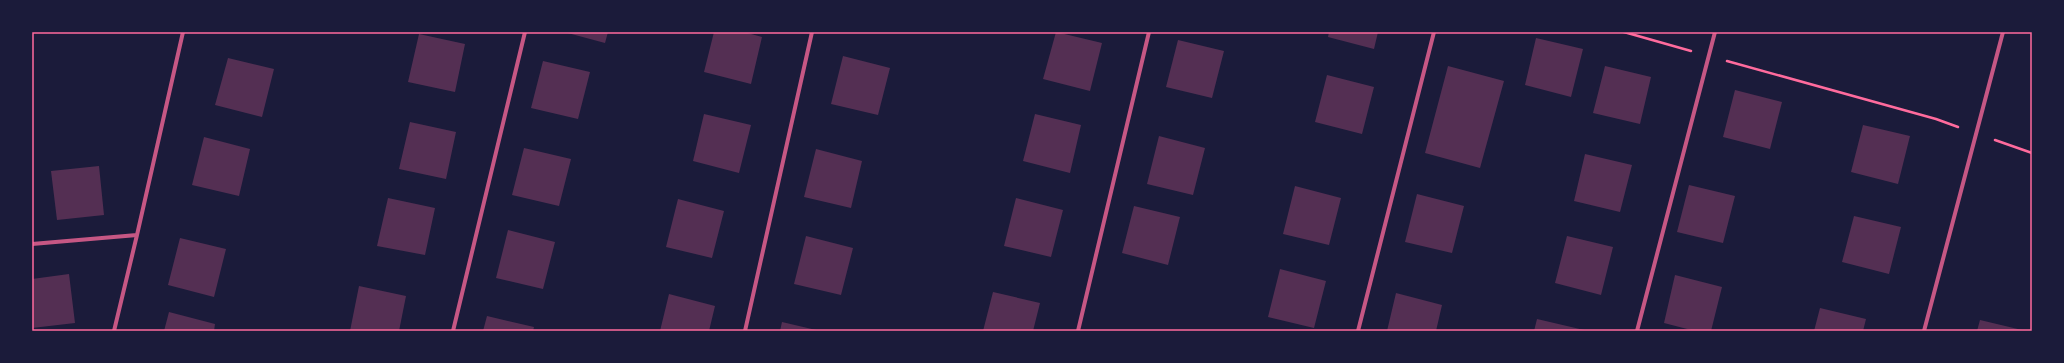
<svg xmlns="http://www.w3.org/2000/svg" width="2064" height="363" font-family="'Alegreya Sans',sans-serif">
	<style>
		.building { fill: #542f53 }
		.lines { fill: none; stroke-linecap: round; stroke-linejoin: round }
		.path { stroke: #ff6b9d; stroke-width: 2.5 }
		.minor { stroke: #c65784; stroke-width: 4 }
		.neatline { fill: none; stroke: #ff6b9d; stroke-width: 1.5 }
	</style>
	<rect width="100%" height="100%" fill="#1b1b3a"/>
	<path class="building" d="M564,32H608L605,43Z
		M714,32H744L762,37L751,84L704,72Z
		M1056,32L1102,43L1090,91L1043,79Z
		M1329,32H1378L1374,49L1328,37Z
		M419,34L465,44L455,92L408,82Z
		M1536,38L1583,49L1571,97L1525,85Z
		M1178,40L1224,51L1212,98L1166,87Z
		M843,56L890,68L878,115L831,104Z
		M228,58L274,69L262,117L215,105Z
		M543,61L590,72L578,119L531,108Z
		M1448,66L1504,81L1480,168L1425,153Z
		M1605,66L1651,77L1640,124L1593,113Z
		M1327,75L1374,87L1362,134L1315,122Z
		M1735,90L1782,102L1770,149L1723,137Z
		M704,114L751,125L739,173L693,161Z
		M1035,114L1081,125L1070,173L1023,161Z
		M410,122L456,132L446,179L399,169Z
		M1863,125L1910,136L1898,184L1851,172Z
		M1159,136L1205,148L1193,195L1147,184Z
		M204,137L250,149L239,196L192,185Z
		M524,148L571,159L559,206L512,195Z
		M816,149L862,161L851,208L804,197Z
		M1585,154L1632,165L1620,212L1574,201Z
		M99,166L104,215L57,220L51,171Z
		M1689,185L1735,196L1723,243L1677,232Z
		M1295,186L1341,198L1329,245L1283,234Z
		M1417,194L1464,206L1452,253L1405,242Z
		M388,198L435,208L425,255L377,246Z
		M1016,198L1063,210L1051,257L1004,246Z
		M678,199L724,211L712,258L666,247Z
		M1134,206L1180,217L1168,265L1122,253Z
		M1854,216L1901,227L1889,274L1842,262Z
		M508,230L555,242L543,289L496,278Z
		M806,236L853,248L841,295L794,284Z
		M1567,236L1613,247L1601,295L1555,283Z
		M180,238L226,249L214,297L168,285Z
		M1280,269L1326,281L1314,328L1268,317Z
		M69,274L75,323L32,328V279Z
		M1675,275L1722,287L1711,331H1695L1664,323Z
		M359,286L406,296L399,331H350Z
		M993,292L1040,303L1033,331H983Z
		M1396,293L1442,305L1436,331H1387Z
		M669,294L715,306L709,331H660Z
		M1820,308L1866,319L1863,331H1814Z
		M169,312L215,324L214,331H164Z
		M487,316L534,327L533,331H483Z
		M1537,319L1584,330V331H1534Z
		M1980,320L2022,330V331H1977Z
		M782,322L816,330V331H780Z"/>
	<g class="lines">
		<path class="path" d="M1624,32L1691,51
			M1727,61L1936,119L1958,127
			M1995,140L2032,153"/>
		<path class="minor" d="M32,244L137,235
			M114,331L137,235L183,32
			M453,331L525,32
			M745,331L812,32
			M1078,331L1149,32
			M1358,331L1434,32
			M1637,331L1715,32
			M1924,331L2003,32"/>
	</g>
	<rect width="2064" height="363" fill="none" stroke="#1b1b3a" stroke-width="66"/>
	<rect x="33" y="33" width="1998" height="297" class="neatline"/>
</svg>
